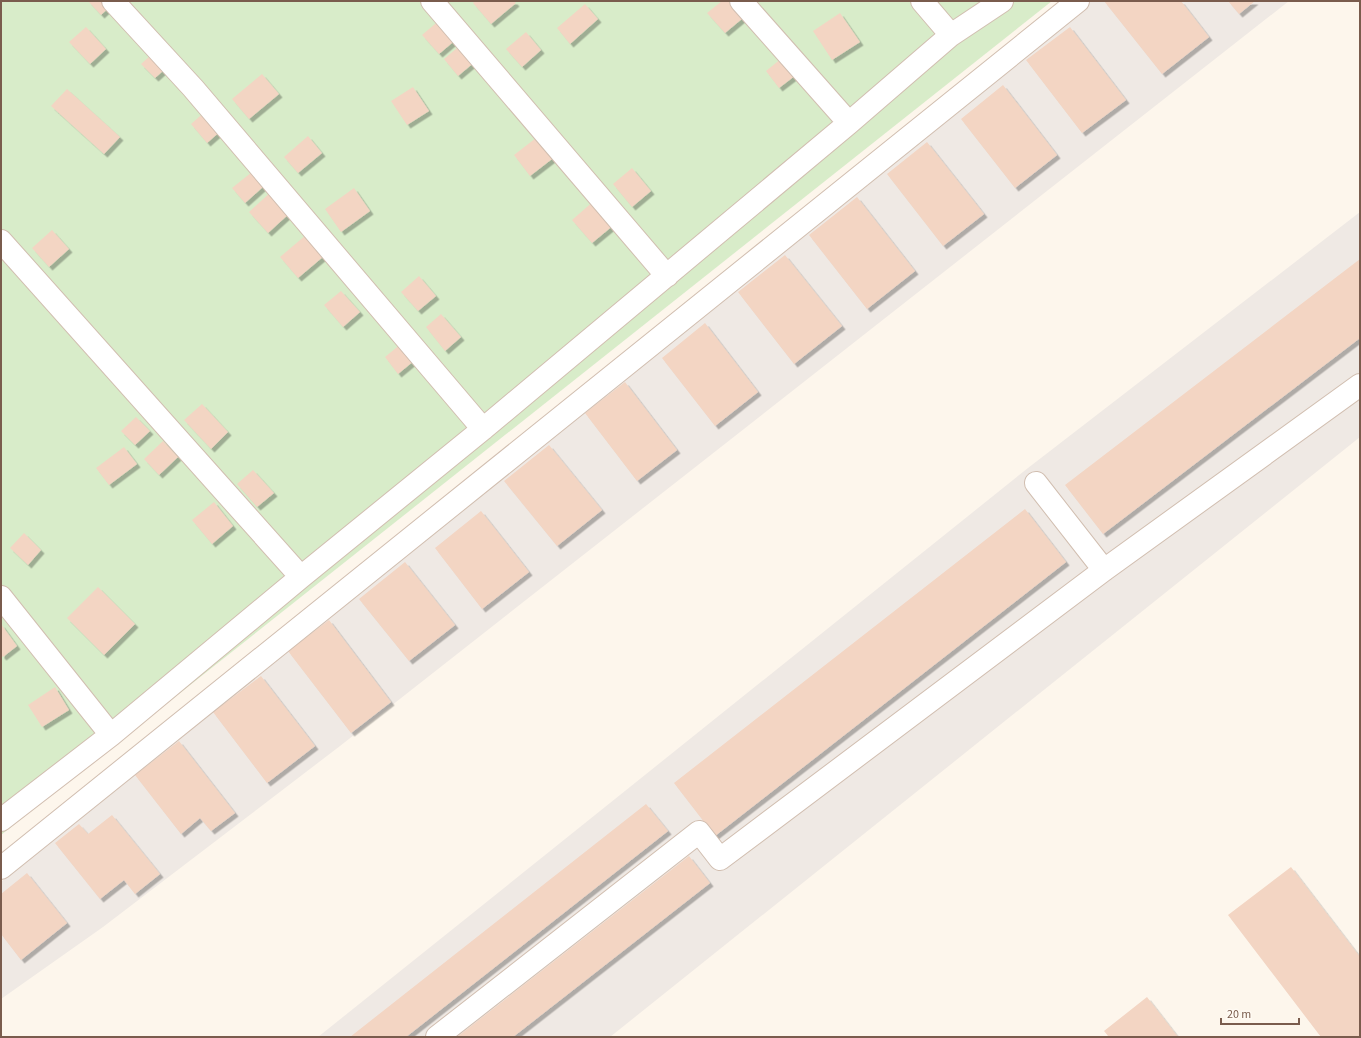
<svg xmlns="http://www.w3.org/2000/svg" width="1361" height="1038" font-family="'Source Sans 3',sans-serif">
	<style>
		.industrial { fill: #efe9e4 }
		.green { fill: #d8ecc9 }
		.building { fill: #f3d5c3; filter: url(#shadow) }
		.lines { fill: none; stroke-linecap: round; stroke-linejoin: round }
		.minor-casing { stroke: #d1beb0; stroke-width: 24 }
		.minor { stroke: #fff; stroke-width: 22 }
	</style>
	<defs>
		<filter id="shadow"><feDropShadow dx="3.5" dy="3.5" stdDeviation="0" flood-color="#0004"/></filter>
	</defs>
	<rect width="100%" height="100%" fill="#fdf6ec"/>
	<path class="industrial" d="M1091,1H1289L340,746L103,927L1,999V882L54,837Z
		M1360,212V437L610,1037H318L1028,468Z"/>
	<path class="green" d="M1,1H1052L1,835Z"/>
	<path class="building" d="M88,1H116L101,15Z
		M475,1H514L516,3L491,24L473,3Z
		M722,1H728L743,18L725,33L707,13Z
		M1104,1H1181L1209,37L1162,74Z
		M1228,1H1255L1239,14Z
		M585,4L598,19L570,44L557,28Z
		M840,13L860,42L832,60L813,31Z
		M442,18L459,37L439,54L422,35Z
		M86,27L106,49L90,64L69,42Z
		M1070,27L1126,100L1082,133L1026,60Z
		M526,32L541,50L522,67L506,49Z
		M469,38L483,55L458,76L444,59Z
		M160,47L174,61L155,78L141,64Z
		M782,58L796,75L779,88L766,71Z
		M262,74L279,94L249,119L232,99Z
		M1003,85L1057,155L1015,188L961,119Z
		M413,87L429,111L407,125L391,101Z
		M67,89L120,137L104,154L51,106Z
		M207,110L223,129L207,143L191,124Z
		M308,136L322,153L298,173L284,157Z
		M536,138L552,159L530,176L514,155Z
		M927,142L984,214L943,246L887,174Z
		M632,168L651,191L632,207L613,184Z
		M252,172L264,186L245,203L232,188Z
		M354,188L370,211L341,232L325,209Z
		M272,191L291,212L268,233L249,212Z
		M857,197L915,271L867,309L809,235Z
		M595,200L615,224L592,243L572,220Z
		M52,230L69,249L49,267L32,248Z
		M306,235L324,256L298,278L280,257Z
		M785,255L842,326L794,364L738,292Z
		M1360,259V338L1103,534L1065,485Z
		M419,276L436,296L418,311L401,292Z
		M341,291L360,312L343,327L324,305Z
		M441,314L461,337L445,351L426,327Z
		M705,323L758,392L715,426L662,358Z
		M402,343L415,360L398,374L385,357Z
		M625,382L677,450L637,481L585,413Z
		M202,404L228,432L211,449L184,420Z
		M136,417L150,431L135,445L121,431Z
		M163,441L178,457L159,475L144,459Z
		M549,445L602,510L557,546L504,481Z
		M124,447L137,464L109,485L96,468Z
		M253,470L274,493L257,507L237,484Z
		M214,502L233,526L212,544L192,520Z
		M1025,509L1066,562L715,836L674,783Z
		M481,511L529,572L482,609L435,548Z
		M24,533L41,550L28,565L10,548Z
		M405,562L455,625L409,661L359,599Z
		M98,587L135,624L104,655L67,618Z
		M329,620L391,702L351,733L288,651Z
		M1,624L17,646L3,657L1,655Z
		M261,676L315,746L267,783L213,712Z
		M55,687L69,710L42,727L28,705Z
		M179,741L235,813L211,831L200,818L181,834L135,775Z
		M646,804L668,831L406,1037H350Z
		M112,815L160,874L135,894L124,880L100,899L55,843L79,824L88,834Z
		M689,856L710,883L513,1037H457Z
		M1291,867L1360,957V1037H1321L1228,915Z
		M27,873L67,923L21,960L1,934V894Z
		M1147,997L1178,1037H1109L1104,1031Z"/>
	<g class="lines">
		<defs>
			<path id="minor" d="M113,1L193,88L483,429
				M432,1L667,276
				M741,1L849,123
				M922,1L951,35
				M1,241L301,577
				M1036,483L1104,570
				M1,597L111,735
				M1,820L111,735L301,577L483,429L849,123L951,35L1002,1
				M1,868L1078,1
				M437,1037L699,832L720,859L1104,570L1360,385"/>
		</defs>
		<use href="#minor" class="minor-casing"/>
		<use href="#minor" class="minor"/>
	</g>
	<rect width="1361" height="1038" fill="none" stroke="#7a5c4d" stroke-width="4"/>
	<path d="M1221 1018v6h78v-6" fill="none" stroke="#7a5c4d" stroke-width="2"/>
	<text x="1227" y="1018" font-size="12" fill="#7a5c4d" stroke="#fffaf3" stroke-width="3" paint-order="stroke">20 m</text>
</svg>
